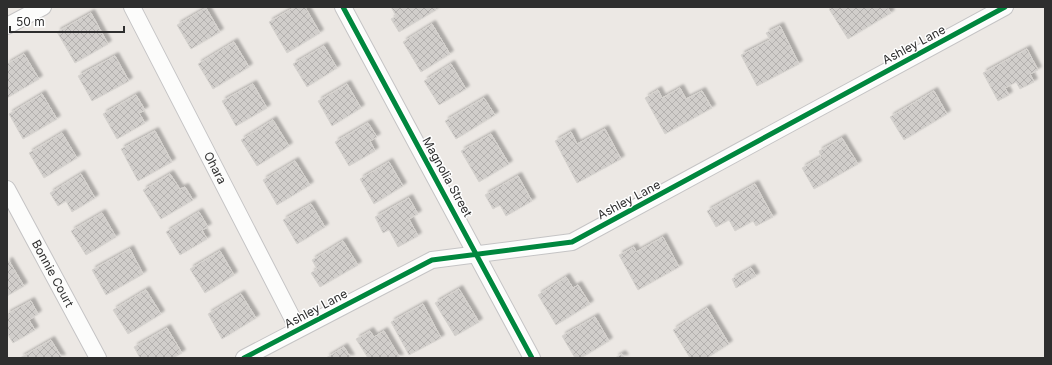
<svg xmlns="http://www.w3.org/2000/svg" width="1052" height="365" font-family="Inter,sans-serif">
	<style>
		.building { fill: url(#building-cross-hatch); stroke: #d7d4d0; filter: url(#shadow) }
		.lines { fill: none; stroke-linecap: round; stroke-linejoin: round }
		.minor-casing { stroke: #c5c4c5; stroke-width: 18 }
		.minor { stroke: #fcfcfb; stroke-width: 16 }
		.cycleway-casing { stroke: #fff; stroke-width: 8 }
		.cycleway { stroke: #00873e; stroke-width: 5 }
		.labels { text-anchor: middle; stroke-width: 3; stroke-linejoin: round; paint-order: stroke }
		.street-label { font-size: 12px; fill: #2e2e2e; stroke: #fff }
	</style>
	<defs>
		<pattern id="building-cross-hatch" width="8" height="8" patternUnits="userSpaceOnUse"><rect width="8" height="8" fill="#d1cecb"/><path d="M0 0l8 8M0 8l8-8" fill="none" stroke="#b4b1af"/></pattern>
		<filter id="shadow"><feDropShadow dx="3.5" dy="-3.5" stdDeviation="1" flood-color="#0004"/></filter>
	</defs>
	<rect width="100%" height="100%" fill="#ece8e4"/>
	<path class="building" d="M295,7H305L320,33L287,53L269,22Z
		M391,7H434L436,10L399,32L391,19L396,16Z
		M833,7H887L891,13L848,39L829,9Z
		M206,8L220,32L191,49L177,25Z
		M91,13L108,44L75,63L57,32Z
		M432,24L450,54L421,72L403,42Z
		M780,26L799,64L757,86L741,55L770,40L766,33Z
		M234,42L249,67L213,89L198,64Z
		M324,46L337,68L307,87L293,64Z
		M1027,49L1038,70L1030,74L1034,82L1020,89L1016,82L1005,88L1009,95L998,101L983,73Z
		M24,54L39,79L7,98V64Z
		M115,56L129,81L92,101L78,76Z
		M451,64L466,89L439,105L424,81Z
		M253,84L267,108L236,126L222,101Z
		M347,84L361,108L332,126L318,101Z
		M680,88L686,99L702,91L712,108L665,134L645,98L658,90L662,98Z
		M934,91L947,114L904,140L890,117Z
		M42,94L57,119L23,139L9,114Z
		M136,95L145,110L139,113L145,123L117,139L103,114Z
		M484,98L495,115L456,139L445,121Z
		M273,120L289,146L257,166L241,140Z
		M368,123L377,137L370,141L375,151L349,166L335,142Z
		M605,129L621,159L577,183L555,141L571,132L577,144Z
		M155,131L172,162L138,181L121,149Z
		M62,133L77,158L44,178L29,153Z
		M491,134L509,164L479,182L461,151Z
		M842,138L858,164L814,189L802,168L821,157L819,151Z
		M295,161L310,185L277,205L263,180Z
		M389,162L403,186L374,204L360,179Z
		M81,174L95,198L72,212L66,201L58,206L50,193Z
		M170,174L180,189L185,187L193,200L161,219L143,190Z
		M518,176L532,201L506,216L500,205L493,209L485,195Z
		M755,184L773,217L756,226L753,221L735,231L729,220L716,227L707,211Z
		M409,198L418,214L409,219L418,236L398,247L389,230L383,233L375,217Z
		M311,204L325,227L297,244L283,220Z
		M199,212L208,227L202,230L207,239L180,255L166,232Z
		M102,213L116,237L86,255L71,231Z
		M663,237L679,267L638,290L619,255L634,247L636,252Z
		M343,241L358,265L320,287L311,273L317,269L312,260Z
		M130,249L143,274L106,295L92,270Z
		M220,251L234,275L205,293L190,269Z
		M9,261L24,286L7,296V262Z
		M751,268L756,276L736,288L732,279Z
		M566,277L573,288L578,285L590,304L556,325L538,295Z
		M459,289L479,322L455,336L435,303Z
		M146,290L161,314L128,334L113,310Z
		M241,294L256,318L222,339L208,314Z
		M31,301L38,314L29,320L35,330L13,343L7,333V314Z
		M423,304L441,338L409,355L391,322Z
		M707,308L729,344L707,358H690L673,330Z
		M595,317L609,341L581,358H575L562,336Z
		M167,328L182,353L173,358H140L134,347Z
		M370,331L374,337L384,331L400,358H368L356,339Z
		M51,340L62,358H20Z
		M344,347L351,358H326Z
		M622,354L625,358H615Z"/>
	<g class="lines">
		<defs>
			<g id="minor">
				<path id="s1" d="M132,7L298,329"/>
				<path d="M343,7L532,358"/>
				<path d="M7,26L43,7"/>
				<path id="s2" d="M7,189L98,358"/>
				<path d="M244,358L432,260L572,242L1005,7"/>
			</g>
		</defs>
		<use href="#minor" class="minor-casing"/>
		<use href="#minor" class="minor"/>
		<defs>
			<path id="cycleway" d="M343,7L532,358
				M244,358L432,260L572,242L1005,7"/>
		</defs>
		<use href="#cycleway" class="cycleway-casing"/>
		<use href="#cycleway" class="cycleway"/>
	</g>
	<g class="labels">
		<g class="street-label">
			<text transform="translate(914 45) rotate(-28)" y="4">Ashley Lane</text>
			<text dy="4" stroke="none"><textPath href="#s1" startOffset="181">Ohara</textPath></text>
			<text transform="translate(447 177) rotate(61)" y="4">Magnolia Street</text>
			<text transform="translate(629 200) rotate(-28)" y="4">Ashley Lane</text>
			<text dy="4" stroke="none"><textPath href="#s2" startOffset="96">Bonnie Court</textPath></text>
			<text transform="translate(316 309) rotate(-28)" y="4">Ashley Lane</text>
		</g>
	</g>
	<rect width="1052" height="365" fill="none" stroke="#2e2e2e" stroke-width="16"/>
	<path d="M10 26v6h114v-6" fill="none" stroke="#2e2e2e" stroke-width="2"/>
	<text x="16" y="26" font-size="12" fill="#2e2e2e" stroke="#ffffff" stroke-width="3" paint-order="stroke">50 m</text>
</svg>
